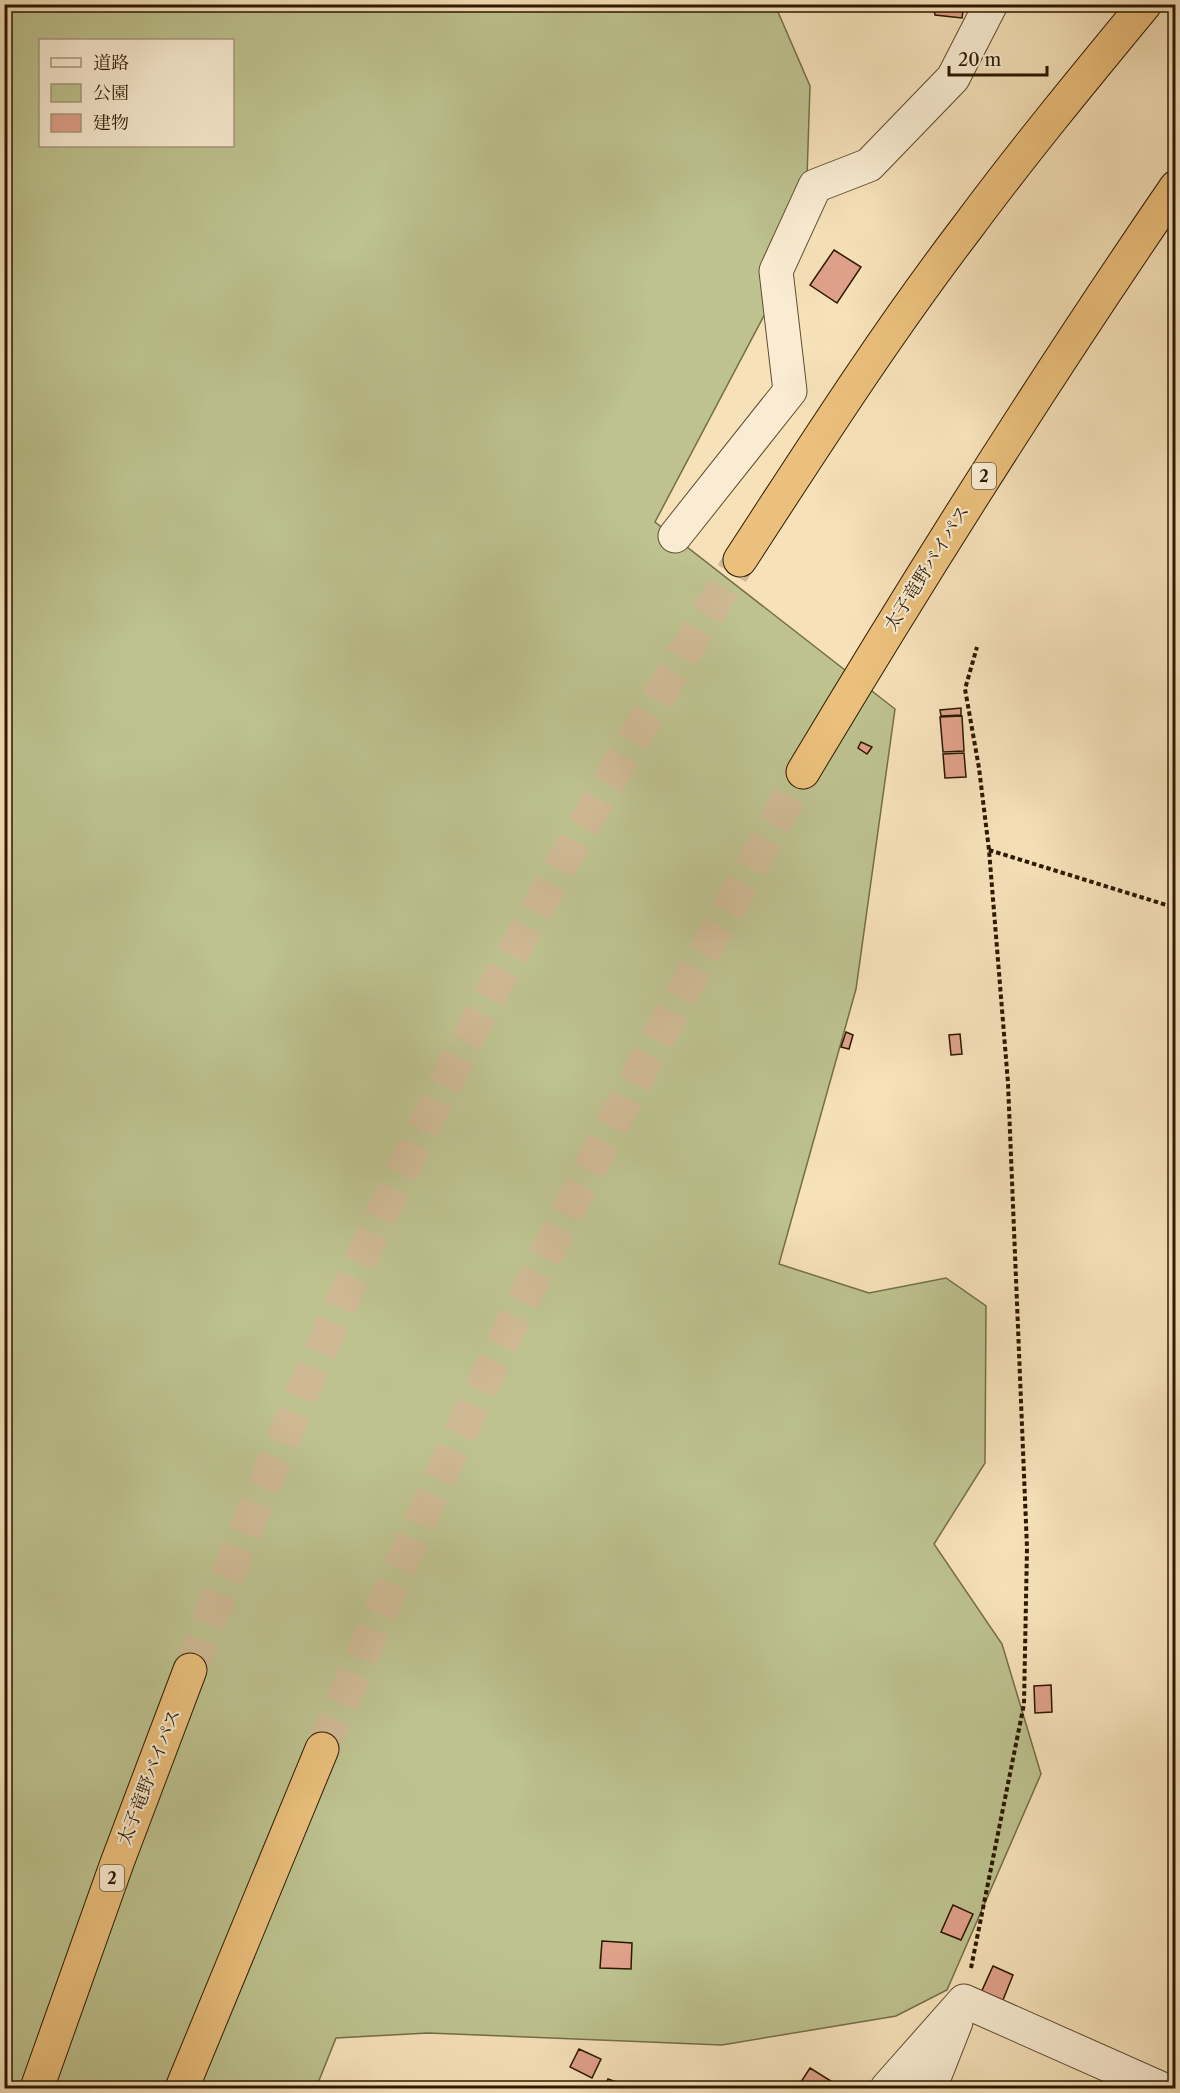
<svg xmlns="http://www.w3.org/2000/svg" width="1180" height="2093" font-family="'Libre Caslon Text','Noto Serif JP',serif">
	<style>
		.green { fill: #bdc28f; stroke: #746e48; stroke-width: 1.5; fill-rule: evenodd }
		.building { fill: #dfa18a; stroke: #2c1901; stroke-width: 1.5 }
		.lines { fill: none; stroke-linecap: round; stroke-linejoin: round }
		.highway-tunnel { stroke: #ceb994; stroke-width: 33; stroke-dasharray: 33 16; stroke-linecap: butt }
		.street-casing { stroke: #5e4b2f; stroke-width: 35 }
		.highway-casing { stroke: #2c1901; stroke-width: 35 }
		.path { stroke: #2c1901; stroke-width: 4; stroke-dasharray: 4.5 3; stroke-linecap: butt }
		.street { stroke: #f9ecd2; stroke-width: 33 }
		.highway { stroke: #ebc07c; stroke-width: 33 }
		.labels { text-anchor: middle; stroke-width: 4.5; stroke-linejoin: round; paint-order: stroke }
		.shield { fill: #f9ecd2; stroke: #6a5840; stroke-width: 1.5 }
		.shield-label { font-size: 16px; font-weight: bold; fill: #2c1901 }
		.street-label { font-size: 18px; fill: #2c1901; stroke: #f9ecd2 }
	</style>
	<rect width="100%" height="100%" fill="#f6e1b9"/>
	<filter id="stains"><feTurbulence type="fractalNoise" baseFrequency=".00333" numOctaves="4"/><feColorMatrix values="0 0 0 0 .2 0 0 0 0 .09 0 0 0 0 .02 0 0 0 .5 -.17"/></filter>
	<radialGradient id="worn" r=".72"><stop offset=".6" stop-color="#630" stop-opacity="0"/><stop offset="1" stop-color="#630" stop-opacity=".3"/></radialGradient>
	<path class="green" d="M5,5H775L810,86L805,238L655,522L895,709L856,989L779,1264L869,1293L946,1278L986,1306L985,1463L934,1544L1002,1644L1041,1774L947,1990L896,2016L722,2045L428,2033L336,2038L316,2088H5ZM40,40H232V146H40Z"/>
	<path class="building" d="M933,4H964L962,18L935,15Z
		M834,250L861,267L837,303L810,285Z
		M961,708V715L941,716L940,710Z
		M962,716L964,751L943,752L940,717Z
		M861,742L872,747L867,754L858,748Z
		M964,753L966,777L945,778L943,754Z
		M846,1032L853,1035L849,1049L841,1047Z
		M960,1034L962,1054L951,1055L949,1035Z
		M1051,1685L1052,1712L1035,1713L1034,1686Z
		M953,1905L973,1914L961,1940L941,1932Z
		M602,1941L632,1943L631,1969L600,1968Z
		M993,1966L1013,1975L1001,2005L980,1995Z
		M579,2049L601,2059L592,2078L570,2067Z
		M810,2068L842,2088H797Z
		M608,2079L630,2087L631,2083L646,2088H604Z
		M954,2082L967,2088H950Z"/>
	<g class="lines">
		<path class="highway-tunnel" d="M190,1670C262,1486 337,1303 424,1126C519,931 629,745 740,560
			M322,1749C392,1584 463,1420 543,1260C626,1095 714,933 803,772"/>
		<defs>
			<path id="street" d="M675,536L790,391L776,271L815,186L869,165L953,78L991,4
				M964,2001L1160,2088
				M887,2088L964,2001
				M930,2088L956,2022"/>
			<path id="highway" d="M740,560C813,448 885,335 966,229C1023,152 1084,78 1145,4
				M803,772C922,573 1045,378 1176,187
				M37,2088L117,1863L190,1670
				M182,2088L322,1749"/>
		</defs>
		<use href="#street" class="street-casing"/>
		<use href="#highway" class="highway-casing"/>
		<path class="path" d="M989,850L1176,908
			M971,1968L1024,1704L1027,1548L1008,1083L989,850L979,768L965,689L977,647"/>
		<use href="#street" class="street"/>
		<use href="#highway" class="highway"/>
	</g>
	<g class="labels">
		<g class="shield">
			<rect x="972" y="463" width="24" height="26" rx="4.5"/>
			<rect x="100" y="1865" width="24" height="26" rx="4.5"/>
		</g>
		<g class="shield-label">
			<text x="984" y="482">2</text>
			<text x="112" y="1884">2</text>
		</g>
		<g class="street-label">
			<text transform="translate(927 568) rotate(-58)" y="6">太子竜野バイパス</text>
			<text transform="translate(149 1777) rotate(-69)" y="6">太子竜野バイパス</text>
		</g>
	</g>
	<rect width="1180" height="2093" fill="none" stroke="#f6e1b9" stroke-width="24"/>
	<rect x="6" y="6" width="1168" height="2081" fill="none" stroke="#2c1901" stroke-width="3"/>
	<rect x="12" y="12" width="1156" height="2069" fill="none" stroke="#2c1901" stroke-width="1.5"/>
	<rect x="39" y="39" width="195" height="108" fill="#f9ecd2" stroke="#a7987e" stroke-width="1.5"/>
	<rect x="51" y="58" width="30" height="9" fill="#f9ecd2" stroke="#a7987e" stroke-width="1.5"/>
	<text x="93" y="69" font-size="18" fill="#2c1901">道路</text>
	<rect x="51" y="84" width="30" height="18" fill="#bdc28f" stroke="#a7987e" stroke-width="1.5"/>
	<text x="93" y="99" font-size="18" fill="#2c1901">公園</text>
	<rect x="51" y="114" width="30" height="18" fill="#dfa18a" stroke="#a7987e" stroke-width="1.5"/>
	<text x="93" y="129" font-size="18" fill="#2c1901">建物</text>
	<path d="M949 66v9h98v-9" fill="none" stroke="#2c1901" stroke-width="3"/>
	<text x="958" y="66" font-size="18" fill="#2c1901" stroke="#f9ecd2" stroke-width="4.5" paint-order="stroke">20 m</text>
	<rect width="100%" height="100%" filter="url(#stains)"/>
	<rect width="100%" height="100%" fill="url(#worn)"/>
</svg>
